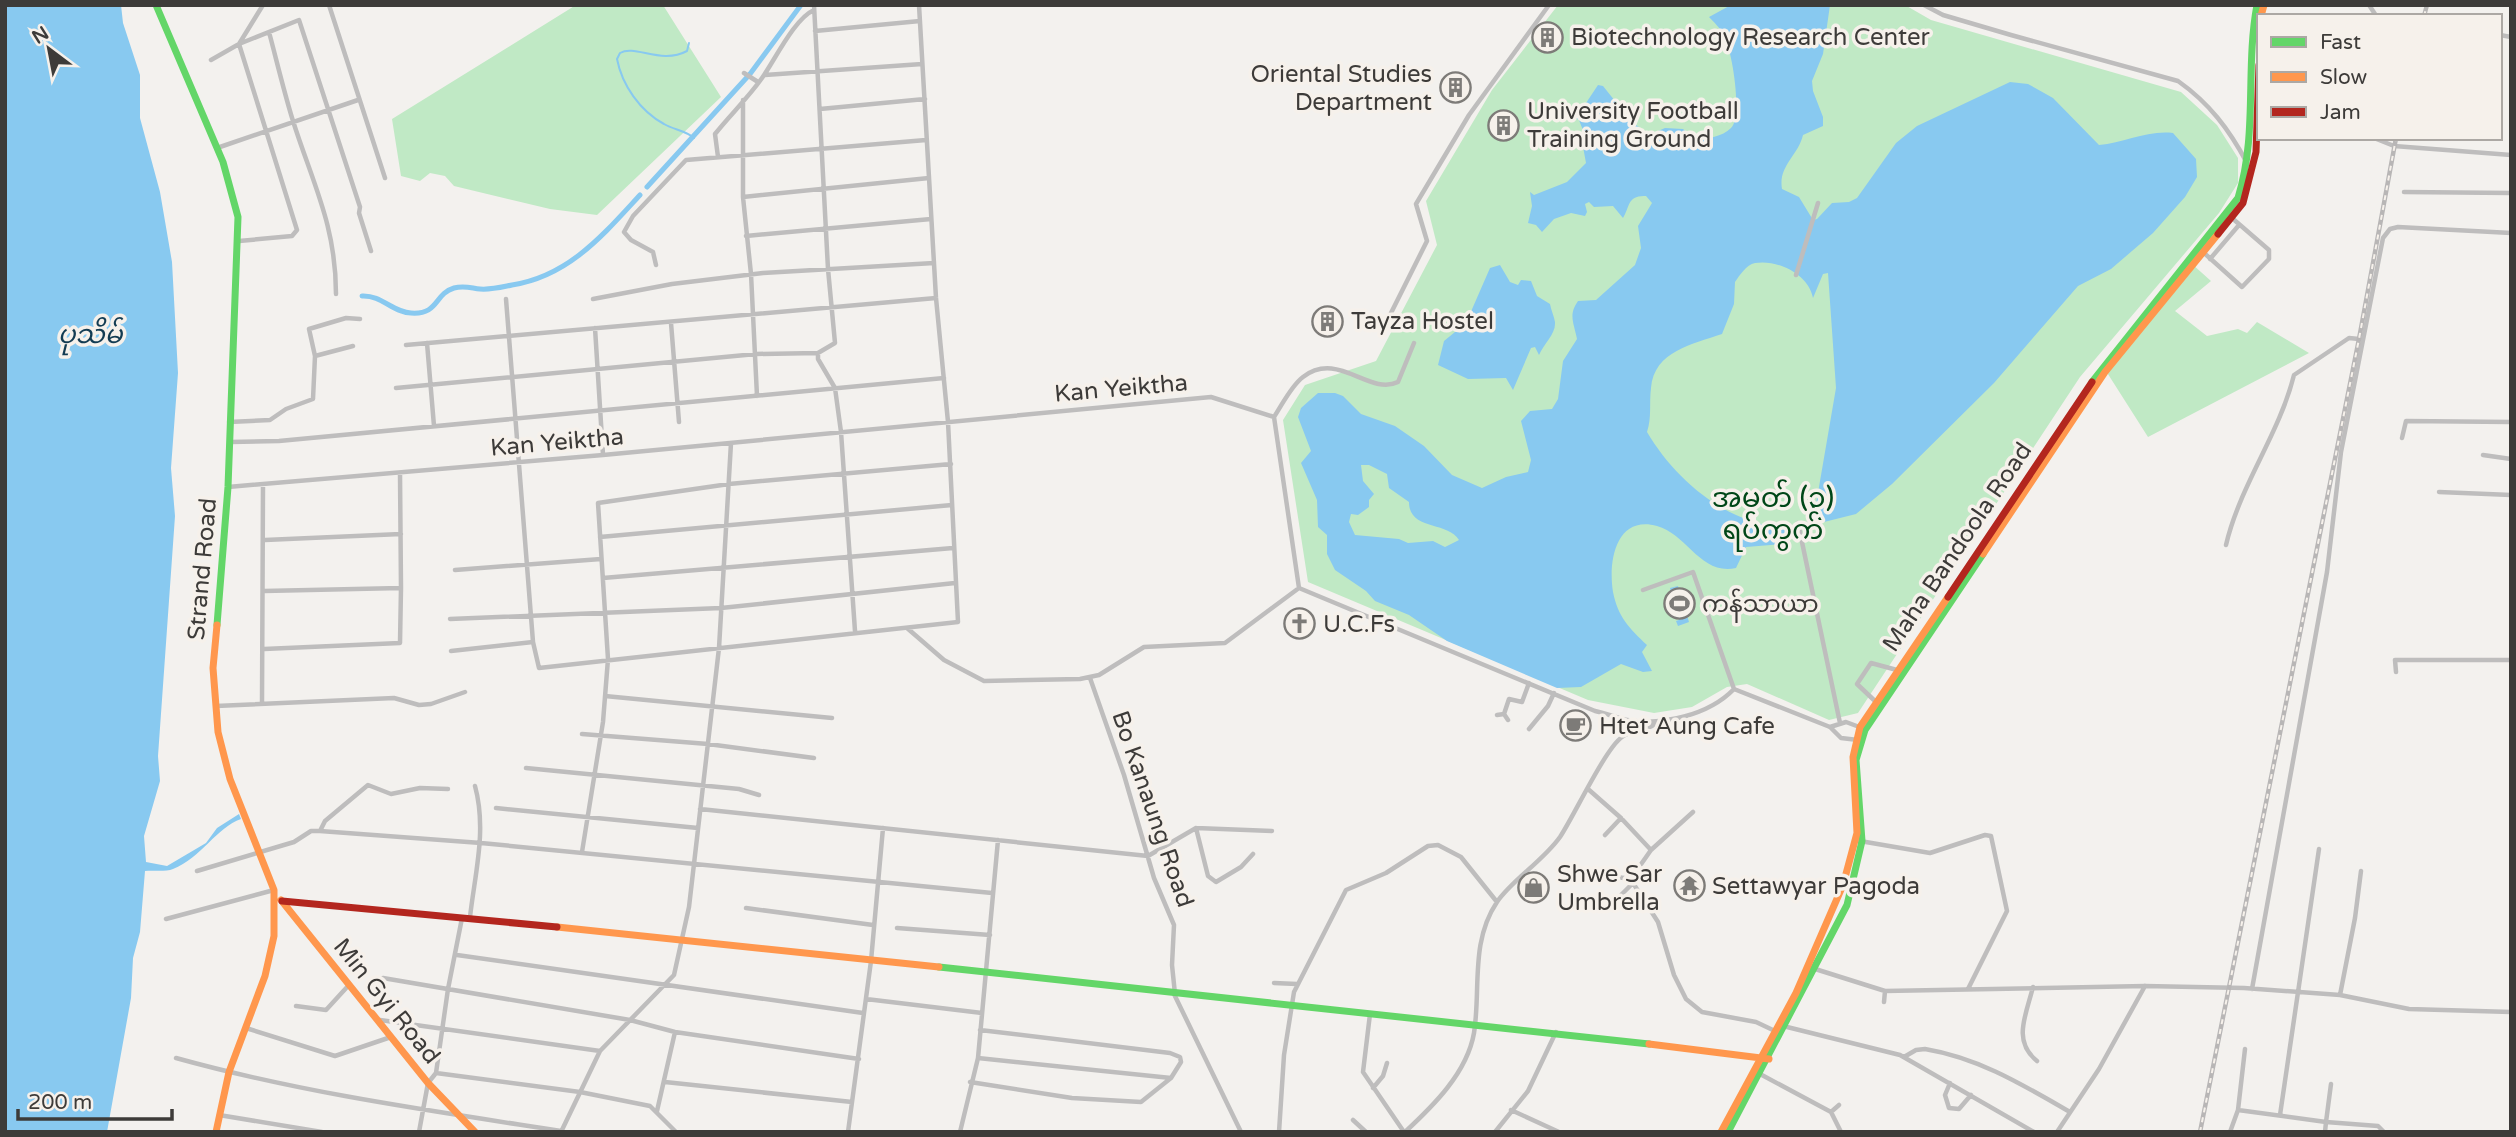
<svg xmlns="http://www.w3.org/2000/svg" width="2516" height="1137" font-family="'Varela Round','Noto Sans Myanmar',sans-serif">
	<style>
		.green { fill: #c0e9c5 }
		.water { fill: #88c9f0; fill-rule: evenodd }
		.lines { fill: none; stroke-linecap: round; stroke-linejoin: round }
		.stream { stroke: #88c9f0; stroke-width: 2 }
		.canal { stroke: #88c9f0; stroke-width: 5 }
		.street { stroke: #bebdbd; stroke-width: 4.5 }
		.fast { stroke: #63d668; stroke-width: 7 }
		.slow { stroke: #ff974d; stroke-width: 7 }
		.jam { stroke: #b3261e; stroke-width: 7 }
		.rail-casing { stroke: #b8b6b6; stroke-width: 4.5 }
		.rail { stroke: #f6f1eb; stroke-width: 2; stroke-dasharray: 5; stroke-linecap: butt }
		.labels { text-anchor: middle; stroke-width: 7; stroke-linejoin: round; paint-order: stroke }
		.poi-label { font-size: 24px; fill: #3d3b39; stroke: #f6f1eb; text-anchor: start }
		.street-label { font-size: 24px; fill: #3d3b39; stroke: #f6f1eb }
		.water-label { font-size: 26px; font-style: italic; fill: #133c53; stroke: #f6f1eb }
		.quarter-label { font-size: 28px; fill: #004718; stroke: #f6f1eb }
	</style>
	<rect width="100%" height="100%" fill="#f3f1ee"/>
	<path class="green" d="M576,5H663L721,97L597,215L550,209L454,186L445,176L430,173L420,181L401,176L392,119Z
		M1558,5H1905L1931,20L2181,92L2217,125L2238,158V183L2219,213L2080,377L1858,713L1829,720L1747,684L1727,687L1692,707L1654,713L1588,700L1308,582L1283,420L1305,385L1376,361L1437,245L1426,201L1492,90Z
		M2192,264L2211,281L2175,311L2207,336L2238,329L2247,333L2257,322L2309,353L2148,437L2106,371Z"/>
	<path class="water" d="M5,5H121L123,23L140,75V118L160,192L172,262L178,373L171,468L175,516L158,756L160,781L144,836L146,862L167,866L206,843L217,828L239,814L241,819C217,827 201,858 173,869C166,872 153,870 145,871L140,932L133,958L131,998L107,1132H5Z
		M1731,5H1830L1823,54L1812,81L1813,91L1823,117V126L1803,135C1798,156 1778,166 1782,189L1799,197L1813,220L1817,219L1832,203L1849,202L1857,198L1896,143L1917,126L2010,82L2028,84L2053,98L2099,145C2124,143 2147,130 2173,133L2196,159L2197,177L2185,197L2153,233L2111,269L2078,286L1994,383L1892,484L1856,514L1820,523L1814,516L1836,388L1828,273L1823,274L1813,298C1809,275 1778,259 1755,263C1746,265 1740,275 1735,282L1734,304L1722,334C1693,344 1654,351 1651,388C1649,404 1652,417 1647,432C1676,481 1729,526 1789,528L1783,544L1746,547L1736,568C1701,576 1687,534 1657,526C1616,515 1608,561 1613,592C1618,617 1629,628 1647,645L1642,652L1652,671L1643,672L1621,664L1581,687L1557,688L1447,641L1409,615L1375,601L1366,591L1335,570L1327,554V535L1318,527L1317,500L1301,463L1311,451L1298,417L1301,408L1318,393H1335L1343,396L1361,414L1395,426L1424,446L1452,475L1482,488L1506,477L1528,472L1531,460L1521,421L1530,411L1552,409L1558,399L1563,361L1577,339C1574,323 1568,315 1578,301L1596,300L1635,265L1641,248L1638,226L1652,203L1646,196C1627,195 1630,207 1623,218L1613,206L1594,207L1589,202L1585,204L1587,212L1585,216L1571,213L1554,219L1542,232L1536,225L1528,223L1532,206L1530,192L1534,195L1567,182L1586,163L1582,141L1584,133L1579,120L1571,116L1572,111L1584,106L1598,85L1603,86L1631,121L1649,135L1665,128L1683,129L1695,140C1708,138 1722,137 1731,128C1743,117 1732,47 1723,34C1720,28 1714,22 1709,17ZM1361,465H1369L1387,474L1389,488L1409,502C1409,531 1448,521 1459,540L1445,547L1433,541L1408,543L1399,539L1355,535L1349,522L1351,514L1358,515L1369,507V500L1374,494L1363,481Z
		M1500,265L1510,282L1518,285L1521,280L1531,281L1537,296L1550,304C1551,310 1554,316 1555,322C1556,334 1544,343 1539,355L1535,347L1531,348L1513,390L1506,378L1468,379L1438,365L1444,341L1466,323L1490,268Z
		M1678,586L1689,622L1678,626L1676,621L1679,620L1670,588Z"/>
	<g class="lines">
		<path class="stream" d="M689,43L687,51C661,65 635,44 620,53L617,59C622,85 640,111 664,124C674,130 685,130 694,138"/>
		<path class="canal" d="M647,187L750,74L801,5
			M362,296C382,295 392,312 411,313C439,315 434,294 454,288C464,285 471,288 480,289C491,290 502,287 512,285C569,276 603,235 640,195"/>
		<path class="street" d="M329,5L385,178
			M1924,5L1943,15L2011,35L2178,81C2209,103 2229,129 2247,163
			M2369,5L2375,14
			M815,31L920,21
			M269,32C277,62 284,92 293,121C313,184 336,226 336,294
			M2500,35L2511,37
			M211,60L239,44L299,20L360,207L359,213L371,251
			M744,73L758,82
			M765,75L922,64
			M743,100V197
			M820,109L925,99
			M2374,138L2394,146L2511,155
			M217,148L358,100
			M718,157L715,134C730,115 748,98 762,78C775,60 794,19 814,10
			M2404,192L2511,193
			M746,236L931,219
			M239,241L292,236L297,230L239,44L263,5
			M2203,252L2242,287L2269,259V250L2232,218
			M2210,259L2239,225
			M656,265L653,252L631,240L624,232L633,216L686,160L926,140
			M1796,275L1818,203
			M506,299L533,642L539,668L958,622L948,422L936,298L919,5
			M593,299L672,284L763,273L934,263
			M1388,319L1427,241L1416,204L1469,115L1549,5
			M671,323L679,422
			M595,328L603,455
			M427,343L434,426
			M406,345L936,298
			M818,353V359L835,388L841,432L855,631
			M315,356L353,346
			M396,388L756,354L818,353L835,343L828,269L814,5
			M757,396L751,274L743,197L929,178
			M1274,417C1282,405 1291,386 1303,377C1338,350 1369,396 1398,382L1414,343
			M229,422L270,420L286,409L313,399L315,356L309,329L346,318L360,319
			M2402,438L2406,421L2511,422
			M230,442L279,441L944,378
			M2483,455L2511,459
			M228,487L603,455L1211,397L1274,417L1299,588L1595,711C1606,713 1616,718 1627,720C1662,726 1709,715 1734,689L1830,727L1841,738L1858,740
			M2439,492L2511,495
			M1798,523L1840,723
			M600,537L952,505
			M265,540L401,534
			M2226,545C2240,485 2279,435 2294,375L2349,338L2359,339
			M455,570L601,559
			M603,578L953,548
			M1643,590L1693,572L1734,689
			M264,591L401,588L400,473
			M450,619L721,608L955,583
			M907,628L944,660L984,681L1080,679L1099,675L1144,647L1225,643L1299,588
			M264,649L400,643L401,588
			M451,651L533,642
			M2396,672L2395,660H2511
			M1090,678L1124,775L1154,878L1174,925L1172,965L1175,994
			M605,696L832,718
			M262,702L263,485
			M1876,702L1857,684L1871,663L1897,670
			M216,706L394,698L419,705L431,704L465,692
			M1504,714L1508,720
			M1497,715L1504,714L1509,699L1522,702L1529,683
			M1830,727L1846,722L1862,728
			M1529,729L1548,706L1554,693
			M582,734L708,744L814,758
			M526,768L739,789L759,795
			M1588,789L1621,818L1605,835
			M496,808L698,828
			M700,809L1148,856L1196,828L1272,831
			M1621,818L1651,850
			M1196,828L1208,876L1216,882L1241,867L1253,854
			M320,831L481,843L992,893
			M1860,841L1930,853L1985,835L1991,836L2007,911L1968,989
			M582,852L603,722L608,659L598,503L729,484L951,464
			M197,871L294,842L311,831H320L325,821L368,785L391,794L420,788L448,789
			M1567,871L1624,878L1633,883L1658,922L1674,975L1686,999L1702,1012L1756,1022L1775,1031
			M1609,907L1633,883L1637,870L1651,850L1693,812
			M746,908L873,925
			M470,917C475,873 487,830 475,786
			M166,919L274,890
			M897,928L990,935
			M457,955L863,1013
			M1812,968L1885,991L2145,986L2244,988L2340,995L2409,1009L2511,1012
			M383,978L630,1020L675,1032L859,1059
			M1274,983L1297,984
			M2033,987C2026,1015 2012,1041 2037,1061
			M2252,989L2327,572L2341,452L2383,238L2390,229L2398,227L2511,233
			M1174,994L1241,1132
			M2340,995L2355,918L2361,871
			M866,999L982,1013
			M1884,1002L1885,991
			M296,1006L326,1010L348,986
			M1370,1014L1363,1072L1404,1132
			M380,1020L600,1051
			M1783,1026L1900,1055L2034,1132
			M246,1028L335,1056L391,1037
			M1904,1057L1916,1050L1925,1049C1979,1058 2023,1085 2070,1112
			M176,1058C302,1093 432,1111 561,1131
			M978,1058L1171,1078
			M436,1073L580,1092L650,1106L676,1132
			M1760,1074L1831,1112L1839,1105
			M665,1082L852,1102
			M970,1082L1072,1098L1141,1102L1171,1078L1181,1062L1180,1057L1170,1053L980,1030
			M1950,1083L1945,1095L1949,1108L1959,1109L1971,1095
			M2331,1084L2326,1122L2378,1126L2384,1132
			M1373,1088L1383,1076L1387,1063
			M1511,1110L1559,1132
			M2238,1110L2326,1122L2325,1132
			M657,1111L675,1032
			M1831,1112L1841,1132
			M219,1115L322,1132
			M2280,1115L2319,849
			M1353,1120L1366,1132
			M419,1132L428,1083L436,1073L448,989L462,918
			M561,1132L600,1051L674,975L689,907L719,648L731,443
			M848,1132L871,961L883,828
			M960,1132L978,1058L998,840
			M1279,1132L1284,1055L1294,992L1346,890L1386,873L1428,846L1438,845L1461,857L1497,902
			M1405,1132C1433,1106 1467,1073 1474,1033C1481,990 1470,942 1497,902C1512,880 1543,861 1560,837C1574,816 1605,749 1622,737C1634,728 1650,731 1661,720
			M1495,1132L1528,1091L1556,1032
			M2057,1132L2099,1069L2145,986
			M2230,1132L2238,1110L2245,1049"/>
		<path class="fast" d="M156,5L223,162L238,217L228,487L217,625
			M2092,382L2238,198C2258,134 2245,69 2257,5
			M939,967L1649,1044
			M1728,1132L1847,905L1862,841L1856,760L1865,730L1983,554"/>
		<path class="slow" d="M2261,16L2264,5
			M1983,554L2105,372L2218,234
			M281,900L428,1083L475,1132
			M557,927L939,967
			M1649,1044L1769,1059
			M216,1132L229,1072L265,976L274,936V890L230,779L218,732L213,668L217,625
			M1721,1132L1796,993L1843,885L1857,833L1853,757L1860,727L1948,597"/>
		<path class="jam" d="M2218,234L2243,203L2256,152L2259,65
			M1948,597L2092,382
			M282,901L557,927"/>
		<defs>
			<path id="rail" d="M2424,16L2427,5
				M2200,1132L2359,339L2396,138"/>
		</defs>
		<use href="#rail" class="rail-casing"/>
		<use href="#rail" class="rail"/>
	</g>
	<defs>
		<symbol id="building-ring" viewBox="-11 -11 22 22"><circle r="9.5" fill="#f6f1eb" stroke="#7d7b78" stroke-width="1.5"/><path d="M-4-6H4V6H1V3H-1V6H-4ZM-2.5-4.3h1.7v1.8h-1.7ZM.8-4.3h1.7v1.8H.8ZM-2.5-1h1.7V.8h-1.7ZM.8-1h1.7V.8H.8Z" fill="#7d7b78"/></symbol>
		<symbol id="stadium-ring" viewBox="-11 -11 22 22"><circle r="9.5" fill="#f6f1eb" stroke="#7d7b78" stroke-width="1.5"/><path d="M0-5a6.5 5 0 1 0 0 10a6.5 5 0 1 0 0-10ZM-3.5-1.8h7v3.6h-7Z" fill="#7d7b78"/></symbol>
		<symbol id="church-ring" viewBox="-11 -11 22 22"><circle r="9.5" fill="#f6f1eb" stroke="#7d7b78" stroke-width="1.5"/><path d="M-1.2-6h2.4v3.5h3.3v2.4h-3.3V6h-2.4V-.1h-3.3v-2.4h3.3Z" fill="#7d7b78"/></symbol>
		<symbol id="cafe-ring" viewBox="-11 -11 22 22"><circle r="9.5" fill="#f6f1eb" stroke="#7d7b78" stroke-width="1.5"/><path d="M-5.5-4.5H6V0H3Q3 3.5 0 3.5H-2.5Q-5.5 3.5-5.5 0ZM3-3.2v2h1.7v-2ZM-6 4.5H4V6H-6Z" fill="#7d7b78"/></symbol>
		<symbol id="temple-ring" viewBox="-11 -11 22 22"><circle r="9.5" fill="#f6f1eb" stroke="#7d7b78" stroke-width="1.5"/><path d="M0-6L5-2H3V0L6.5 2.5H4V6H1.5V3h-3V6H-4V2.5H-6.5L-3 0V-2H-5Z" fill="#7d7b78"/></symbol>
		<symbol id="shop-ring" viewBox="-11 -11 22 22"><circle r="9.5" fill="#f6f1eb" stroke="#7d7b78" stroke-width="1.5"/><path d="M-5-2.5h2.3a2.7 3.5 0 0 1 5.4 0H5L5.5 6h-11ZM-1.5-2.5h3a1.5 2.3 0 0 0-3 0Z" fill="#7d7b78"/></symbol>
	</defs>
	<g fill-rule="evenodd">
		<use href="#building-ring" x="1530" y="20" width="35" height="35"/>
		<use href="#building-ring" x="1438" y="70" width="35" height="35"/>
		<use href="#building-ring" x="1486" y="108" width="35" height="35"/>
		<use href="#building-ring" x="1310" y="304" width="35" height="35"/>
		<use href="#stadium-ring" x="1662" y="586" width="35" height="35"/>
		<use href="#church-ring" x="1282" y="606" width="35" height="35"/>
		<use href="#cafe-ring" x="1558" y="708" width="35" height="35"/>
		<use href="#temple-ring" x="1672" y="868" width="35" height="35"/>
		<use href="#shop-ring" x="1516" y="870" width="35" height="35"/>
	</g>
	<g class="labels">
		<g class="poi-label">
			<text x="1571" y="45">Biotechnology Research Center</text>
			<text x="1432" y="82" text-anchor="end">Oriental Studies<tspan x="1432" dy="28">Department</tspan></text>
			<text x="1527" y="119">University Football<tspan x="1527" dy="28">Training Ground</tspan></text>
			<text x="1351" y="329">Tayza Hostel</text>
			<text x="1702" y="612">ကန်သာယာ</text>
			<text x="1323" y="632">U.C.Fs</text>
			<text x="1599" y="734">Htet Aung Cafe</text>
			<text x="1557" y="882">Shwe Sar<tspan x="1557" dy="28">Umbrella</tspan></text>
			<text x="1712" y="894">Settawyar Pagoda</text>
		</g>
		<g class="street-label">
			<text transform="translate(1121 388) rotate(-5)" y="8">Kan Yeiktha</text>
			<text transform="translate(557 442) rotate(-5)" y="8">Kan Yeiktha</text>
			<text transform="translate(1957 547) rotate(-56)" y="8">Maha Bandoola Road</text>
			<text transform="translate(202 569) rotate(-85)" y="8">Strand Road</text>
			<text transform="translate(1153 809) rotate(71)" y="8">Bo Kanaung Road</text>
			<text transform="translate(387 1001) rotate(51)" y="8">Min Gyi Road</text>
		</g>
		<g class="water-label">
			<text x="90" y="343">ပုသိမ်</text>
		</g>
		<g class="quarter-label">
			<text x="1773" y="507">အမှတ် (၃)<tspan x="1773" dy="32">ရပ်ကွက်</tspan></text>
		</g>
	</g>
	<rect width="2516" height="1137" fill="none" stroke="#3d3b39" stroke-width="14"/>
	<rect x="2257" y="14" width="245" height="126" fill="#f6f1eb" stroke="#aca8a4" stroke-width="2"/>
	<rect x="2271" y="37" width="35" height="10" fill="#63d668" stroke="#aca8a4" stroke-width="2"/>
	<text x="2320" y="49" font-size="21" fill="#3d3b39">Fast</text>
	<rect x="2271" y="72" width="35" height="10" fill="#ff974d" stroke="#aca8a4" stroke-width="2"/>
	<text x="2320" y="84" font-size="21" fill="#3d3b39">Slow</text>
	<rect x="2271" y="107" width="35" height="10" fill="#b3261e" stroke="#aca8a4" stroke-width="2"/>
	<text x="2320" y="119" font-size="21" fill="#3d3b39">Jam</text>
	<g transform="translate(49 49) rotate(328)" stroke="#f6f1eb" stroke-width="5" paint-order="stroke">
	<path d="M0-5L12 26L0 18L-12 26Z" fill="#3d3b39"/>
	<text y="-10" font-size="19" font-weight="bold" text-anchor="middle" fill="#3d3b39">N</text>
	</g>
	<path d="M18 1109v10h154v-10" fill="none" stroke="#3d3b39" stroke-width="3.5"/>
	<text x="28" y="1109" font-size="21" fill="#3d3b39" stroke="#f6f1eb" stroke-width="5" paint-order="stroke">200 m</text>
</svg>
